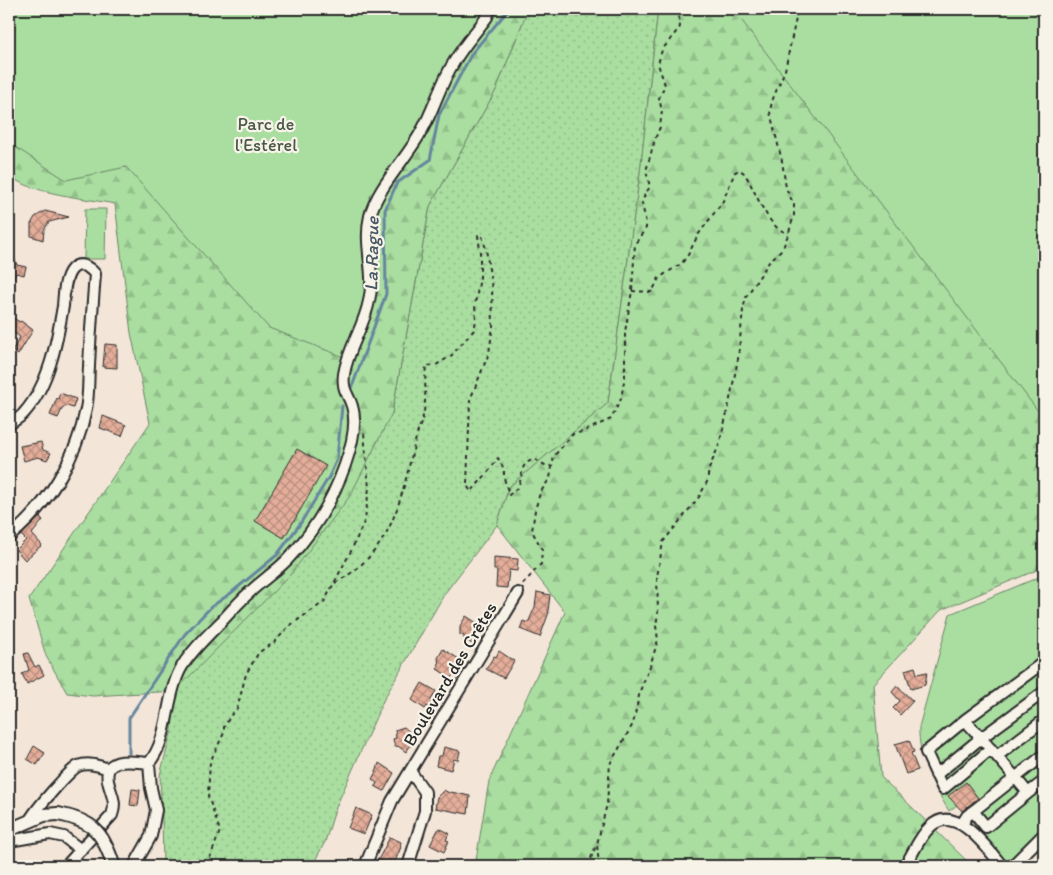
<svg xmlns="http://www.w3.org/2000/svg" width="1053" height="875" font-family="Itim,sans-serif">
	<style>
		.grass { fill: url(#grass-dots); stroke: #6a8466 }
		.forest { fill: url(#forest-firs); stroke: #6a8466 }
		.park { fill: #a9dea0; stroke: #6a8466 }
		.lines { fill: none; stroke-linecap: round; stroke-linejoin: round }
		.stream { stroke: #66859e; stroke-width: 3 }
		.building { fill: url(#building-cross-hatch); stroke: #2b2b2b }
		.minor-casing { stroke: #2b2b2b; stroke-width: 14 }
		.major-casing { stroke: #2b2b2b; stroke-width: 16 }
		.path { stroke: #2b2b2b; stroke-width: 2; stroke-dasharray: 4 4; stroke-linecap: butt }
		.minor { stroke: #f7f3e8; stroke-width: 10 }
		.major { stroke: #f7f3e8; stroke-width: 12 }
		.major-bridge-casing { stroke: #2b2b2b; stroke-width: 16; stroke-linecap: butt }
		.major-bridge { stroke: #f7f3e8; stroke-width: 12 }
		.labels { text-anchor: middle; stroke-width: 4.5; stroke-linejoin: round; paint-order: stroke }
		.park-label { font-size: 18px; fill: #4a5848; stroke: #f7f3e8 }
		.street-label { font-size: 18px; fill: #2b2b2b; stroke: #f7f3e8 }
		.water-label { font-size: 19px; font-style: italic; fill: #495865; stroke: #f7f3e8 }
	</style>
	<defs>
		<pattern id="grass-dots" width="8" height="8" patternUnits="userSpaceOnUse" patternTransform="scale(1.25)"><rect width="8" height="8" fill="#a9dea0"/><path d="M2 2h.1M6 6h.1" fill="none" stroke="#92bf8a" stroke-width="1.8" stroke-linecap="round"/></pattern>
		<pattern id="forest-firs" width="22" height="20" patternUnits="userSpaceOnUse" patternTransform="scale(1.25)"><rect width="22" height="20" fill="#a9dea0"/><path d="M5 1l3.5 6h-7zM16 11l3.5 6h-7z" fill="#92bf8a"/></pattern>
		<pattern id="building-cross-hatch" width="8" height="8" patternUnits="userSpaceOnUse" patternTransform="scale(1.25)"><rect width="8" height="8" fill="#e4ae9a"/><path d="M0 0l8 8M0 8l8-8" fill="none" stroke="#b98e7e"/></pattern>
	</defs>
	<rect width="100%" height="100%" fill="#f3e5d8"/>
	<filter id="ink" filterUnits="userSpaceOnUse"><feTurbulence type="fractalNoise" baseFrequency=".02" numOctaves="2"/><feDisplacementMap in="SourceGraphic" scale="10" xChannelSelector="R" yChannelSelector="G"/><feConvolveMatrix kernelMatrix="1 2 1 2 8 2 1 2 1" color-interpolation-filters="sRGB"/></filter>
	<g filter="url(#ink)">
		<path class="grass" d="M528,9H658L640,173L608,403L509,487L497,525L445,593L384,699L336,807L325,842L312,866H163L162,816L160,775L172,730L175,691L199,665L392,413L430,206L496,90Z"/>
		<path class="forest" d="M9,9H528L496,90L430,206L392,413L350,496L290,575L175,691L93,696L67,693L46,656L29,599L150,423L131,333L115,204C84,198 34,194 9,176Z
			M658,9H1044V567L941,610L873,684L881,777L972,866H475L489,781L565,612L497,525L509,487L608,403L640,173Z"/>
		<path class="park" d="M9,9H491L367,212L363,257L367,296L344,357L269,328L126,167L66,180L9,143Z
			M733,9H1044V419Z
			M85,209H106L105,259H84Z
			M1044,575V832L1007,866L963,810L957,805L949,811C933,785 918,758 919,727L950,614Z"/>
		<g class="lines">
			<path class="stream" d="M352,387L386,294L385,210L397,183L430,160L439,115L472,53L509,9
				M129,753V718L185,634L211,607L231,593L277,555L300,524L329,477L337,459L342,406"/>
		</g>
		<path class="building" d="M45,211L69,217L49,222L44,230L43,240L31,236V224L35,217Z
			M9,260H15L17,265L26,267L24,275L16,273L9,289Z
			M9,316L20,322L21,321L33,330L18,355L12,351L20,337L9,329Z
			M105,344L117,345V368L103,367Z
			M60,393L76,399L73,408L67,406L62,409L58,418L50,415L57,398L58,399Z
			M103,416L126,425L122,436L100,428Z
			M41,442L43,450L51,453L47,460L38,457L24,461L20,446Z
			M297,449L326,466L284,538L255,521Z
			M40,517L43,520L32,534L42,545L25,560L16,550L26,540L21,535Z
			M494,557L518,559L517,571L509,570L507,588L496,587L497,570H494Z
			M537,592L550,595L548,611L549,612L540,637L520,629L523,621L528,623L535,607Z
			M466,616L477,623L475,626L478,627L474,645L464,639V636L460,635V626Z
			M443,649L459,659L458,660L461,662L451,678L437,669L439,666L438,658Z
			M499,651L514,661L504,678L486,669L494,656L496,657Z
			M28,653L35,667L39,665L44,675L27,684L22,674L29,670L24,654Z
			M915,667L917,674L927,672L925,685L911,689L905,670Z
			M422,683L436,691L431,700L433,701L429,707L427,706L425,709L412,700Z
			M897,686L913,701L900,715L893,708L900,701L892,692Z
			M404,727L412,734L411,736L415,739L406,752L398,746L395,747L393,739L396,738L395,730Z
			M909,740L914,752L911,753L918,770L906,774L895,744Z
			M34,746L45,753L37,765L27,759Z
			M444,747L460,751L458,760L454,759L451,770L436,766L438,756H442Z
			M379,763L394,773L384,791L375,786L377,783L372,779L377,770Z
			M966,782L978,798L962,811L948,796Z
			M132,789L140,790L138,806L130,805Z
			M444,790L449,793L451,792L470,796L468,814L435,808L437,797Z
			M356,808L372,815L364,834L348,828Z
			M439,828L449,833L446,840L449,841L444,852L430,845Z
			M390,837L401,842L400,846L401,847L393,866H388L377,862Z"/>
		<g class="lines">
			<defs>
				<path id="minor" d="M9,424C14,421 20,418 24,413C49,385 57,342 63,306C64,295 64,278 72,269C80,261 89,267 95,274L94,287C92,314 90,340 89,367C88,381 89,395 86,409C77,458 47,506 9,537
					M965,720L1044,662
					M997,756L1044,720
					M936,775L981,738L1044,692
					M1028,793L1044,781
					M973,811L986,827L1028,793C1008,768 986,744 965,720L926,752L943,789L991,749
					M30,820C36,809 69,771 78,766C89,762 99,766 109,769
					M962,824L967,816L1044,755
					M9,841L50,834L64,837L81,850
					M72,860L80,866
					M66,866L112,815C117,801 111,795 108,781C103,755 134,762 149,763
					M134,866L151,836L156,810L151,788L149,763C170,737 165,699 180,670C188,654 209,634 222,621C231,611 241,600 251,591C263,580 276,571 287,560C313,533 333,499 345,465C351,448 358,424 352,406C348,393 342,391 344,374C348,348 364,327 369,301C376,273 363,245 370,216C377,188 407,158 421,132C434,110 440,84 454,62C463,46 476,32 487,17L490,9
					M365,866L392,801L518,593
					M408,866L425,811V792L410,771
					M905,866C913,854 919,837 930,827C955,802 988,849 1002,866
					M1012,866L1044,834"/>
				<path id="major" d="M9,830L44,815L58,814"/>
			</defs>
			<use href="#minor" class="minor-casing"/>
			<use href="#major" class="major-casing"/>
			<path class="path" d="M632,291L652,292L659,278L682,263L688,255L698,235L723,201L735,172L740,170L744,173C755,188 769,234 789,232
				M335,583C398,549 401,492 418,431C420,426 422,421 423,416C427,400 424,383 426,366L436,365L451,356L474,330L476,321L475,304L480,278V250L478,235L482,236L486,249L492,289L493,326L489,353L470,400L467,485L471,492C481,480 490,471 498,458L504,469V478L509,495C512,492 517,489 518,486C525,474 517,466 534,459L545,465L551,466
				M523,584L541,564L542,549L532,531L535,510L540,493L550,478L554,456L573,434L582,432L611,419L621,399L625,376V332L632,291L635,244L646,228V223L642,203L645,194L650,187L646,171L655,139L660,127L662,111L659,98L665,85L658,64L662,50L680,27L678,9
				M207,866L220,831L208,796L210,762L224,733V727L231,715L237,709L246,674L259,652L274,643L289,626L324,602L351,551L365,520L369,488L364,433
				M588,866L596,845
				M599,866L597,844L607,804L610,764L633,724L640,691L650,666L658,640L656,626L658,613L657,577L663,542L699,497L707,482L709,469L719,445L728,409L738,359L743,310L746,297L769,262L783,248L789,232L794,215V205L786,188L782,161L770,112L772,101L785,70L798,9"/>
			<use href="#minor" class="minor"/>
			<use href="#major" class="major"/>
			<defs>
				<path id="major-bridge" d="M58,814C92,821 102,830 113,864"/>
			</defs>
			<use href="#major-bridge" class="major-bridge-casing"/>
			<use href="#major-bridge" class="major-bridge"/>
		</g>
	</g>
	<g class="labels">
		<g class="park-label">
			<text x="266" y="130">Parc de<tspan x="266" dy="21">l'Estérel</tspan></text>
		</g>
		<g class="street-label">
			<text transform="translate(450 674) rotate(-59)" y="6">Boulevard des Crêtes</text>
		</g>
		<g class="water-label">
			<text transform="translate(371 254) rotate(-89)" y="7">La Rague</text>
		</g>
	</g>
	<rect width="1053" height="875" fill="none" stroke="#f7f3e8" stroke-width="30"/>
	<rect x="15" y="15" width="1023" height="845" fill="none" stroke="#2b2b2b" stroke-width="2" filter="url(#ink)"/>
</svg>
